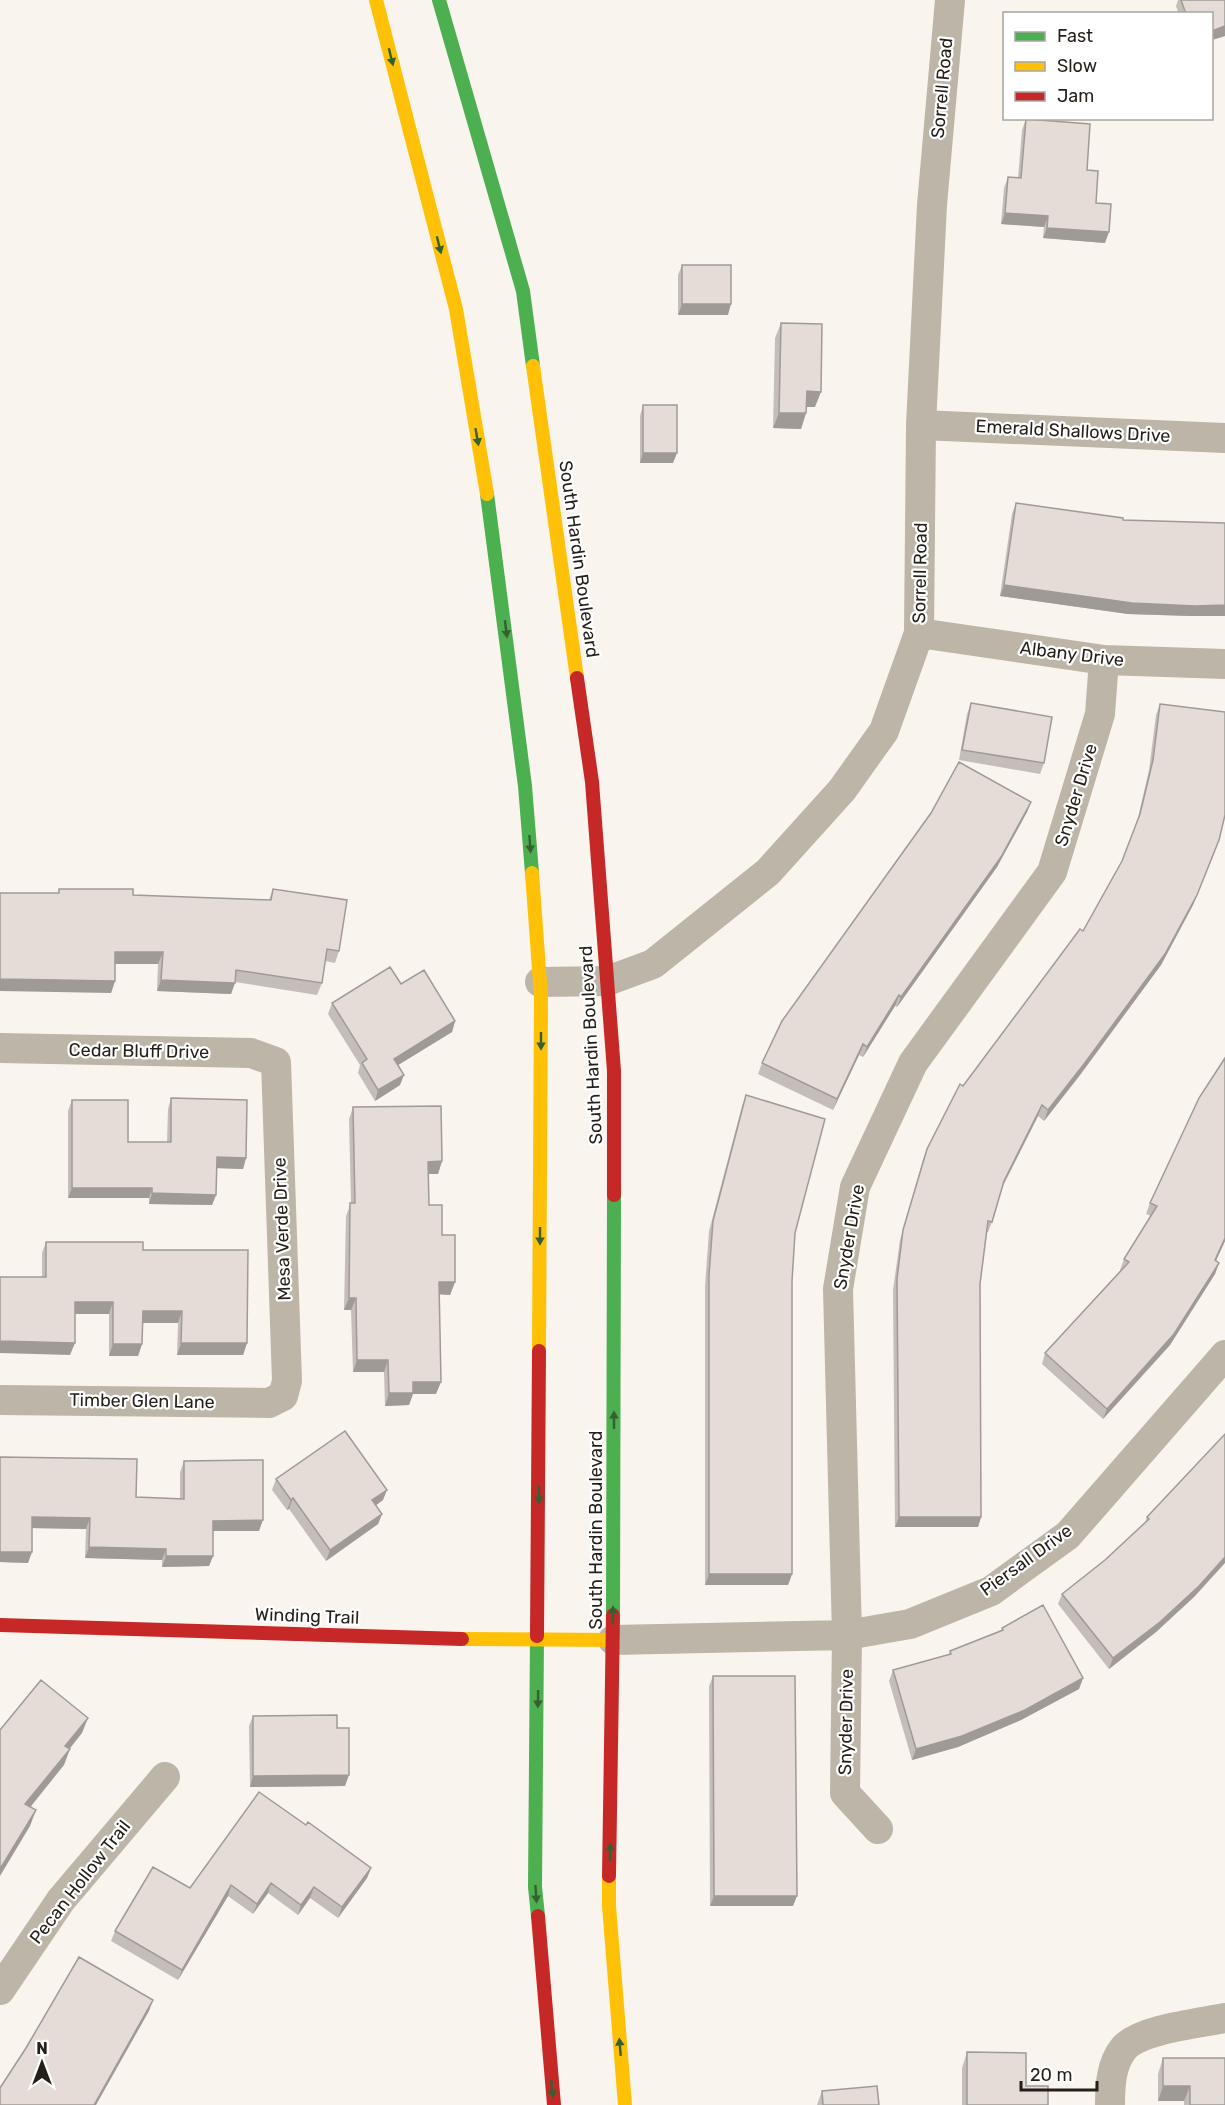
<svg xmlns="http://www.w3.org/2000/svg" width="1225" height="2105" font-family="Rubik,sans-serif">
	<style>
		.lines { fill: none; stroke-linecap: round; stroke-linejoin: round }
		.street { stroke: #bcb5a8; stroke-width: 30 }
		.fast { stroke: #4caf50; stroke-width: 14 }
		.slow { stroke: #ffc107; stroke-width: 14 }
		.jam { stroke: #c62828; stroke-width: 14 }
		.wall { fill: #c5bdb9 }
		.shaded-wall { fill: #a09a96 }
		.building { fill: #e5dcd7; stroke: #a09a96; stroke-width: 1.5 }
		.oneway { fill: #376032 }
		.labels { text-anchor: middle; stroke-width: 4.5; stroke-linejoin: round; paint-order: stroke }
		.street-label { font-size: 18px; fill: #251f19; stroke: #fff }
	</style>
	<rect width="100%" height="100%" fill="#faf4ee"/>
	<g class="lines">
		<path class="street" d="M921,425L1225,438
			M919,633L1104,660L1225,664
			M540,982L607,981L653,964L768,872L842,790L884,731L919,633L921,425L932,205L950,0
			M0,1048L251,1053L276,1062L287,1381L283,1396L269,1403L0,1400
			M613,1640L847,1635L910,1624L991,1591L1068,1535L1225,1355
			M878,1829L845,1793L847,1635L838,1289L855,1187L913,1063L1052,872L1100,714L1104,660
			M0,1990L61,1900L165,1777
			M1110,2105C1110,2085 1111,2064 1124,2048C1140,2029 1201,2023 1225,2018"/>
		<path class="fast" d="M439,0L523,291L533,366
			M487,494L525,786L532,873
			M613,1615L614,1195
			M537,1636L535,1887L538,1916"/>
		<path class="slow" d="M376,0L456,309L487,494
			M533,366L577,678
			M532,873L541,997L539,1351
			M462,1639L613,1640
			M609,1876V1906L625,2105"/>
		<path class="jam" d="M577,678L592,782L614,1071V1195
			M0,1625L462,1639
			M537,1636L539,1351
			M609,1876L613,1615
			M538,1916L554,2105"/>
	</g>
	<path class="wall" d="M1178,0H1225V36L1212,40V14H1179L1176,6Z
		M1026,119L1087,170L1105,243L1043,238L1044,227L1001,224L1004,188L1008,177L1018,178L1022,130Z
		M682,265L728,315H678V275Z
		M781,323L815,407H806V413L801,429L773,428L775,338Z
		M643,405L673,463H640V416Z
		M1016,503L1123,520L1225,523V616H1191L1128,614L1000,596L1012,514Z
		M971,703L1044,763L1040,774L959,760L967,714Z
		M1160,704L1215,851L1193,905L1161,965L1080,1075L1044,1121L1038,1116L1002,1188L992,1222L988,1232H986L980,1284L981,1517L978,1527H895L893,1290L900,1240L923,1160L927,1149L963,1086L1083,931L1122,861L1137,822L1149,770L1156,715Z
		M1031,802L1027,812L997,867L897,1007L895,1006L863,1057L859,1055L833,1110L758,1074L762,1063Z
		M59,889L133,895L269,900L273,889L339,951L335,963L325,961L322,983L317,995L235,982L231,994L157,991L158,964H115V981L111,993L58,893Z
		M401,984L455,1021L452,1032L398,1065L400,1085L375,1101L358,1073L360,1065L328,1014L332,1003Z
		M1225,1058V1241L1216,1261L1219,1263L1215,1274L1170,1345L1103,1419L1042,1364L1045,1353L1121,1270H1120L1124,1259L1151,1216L1146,1214L1150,1203Z
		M746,1095L795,1233L792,1281V1574L788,1585H705V1286L709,1231L742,1106Z
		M171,1098L246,1158L243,1169L217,1168L216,1195L212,1205L149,1204V1198H68V1111L72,1100L128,1142H167L168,1109Z
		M353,1107L442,1161L438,1174H428L429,1205L442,1235L455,1282L450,1295L439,1294L436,1394H413L409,1405L385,1406L384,1372H353L351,1310H344L346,1216L351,1203L349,1119Z
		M46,1242L143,1250L247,1343L243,1355H177L178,1323H142V1344L138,1356H109V1314H75L70,1355L42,1277V1253Z
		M1225,1434L1195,1596L1156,1632L1109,1669L1058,1604L1062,1594L1105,1560L1145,1523L1147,1517Z
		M0,1457L136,1497L180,1499V1472L184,1461L259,1531H213V1556L209,1566L162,1567V1560L85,1558L86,1529L32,1528L28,1563L0,1562Z
		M276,1479L383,1500L376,1505L382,1514L378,1524L326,1561L289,1509L287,1510L272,1490Z
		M1002,1628L1083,1678L1079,1689L1021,1720L958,1747L912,1760L889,1681L893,1670L949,1654L950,1651L1001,1631Z
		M713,1676L793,1906H710L709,1686Z
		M253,1716L337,1728L345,1786L250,1787L249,1726Z
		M306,1825L371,1868L367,1878L338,1918L310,1898L298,1915L268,1893L253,1914L228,1896L178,1980L111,1941L115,1931L190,1888Z
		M967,2052L1026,2086L1048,2105H962V2068Z
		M1163,2058L1225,2105H1184V2101H1158V2074Z
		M822,2091L879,2105H817Z"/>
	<path class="shaded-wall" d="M1225,26V36L1212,40V31Z
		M1005,213L1048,216L1044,227L1001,224Z
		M1047,228L1109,232L1105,243L1043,238Z
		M682,304H731L728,315H678Z
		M807,391L821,392L815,407H801Z
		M779,413H806L801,429L773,428Z
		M643,453H677L673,463H640Z
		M1004,585L1225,605V616H1191L1128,614L1000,596Z
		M1031,802L1027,812L997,867L897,1007L901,997Z
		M1215,851L1193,905L1161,965L1080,1075L1044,1121L1048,1110Z
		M115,952H163L158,964H111Z
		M0,979L115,981L111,993L0,991Z
		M161,980L235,983L231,994L157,991Z
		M899,995L895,1006L863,1057L867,1047Z
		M455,1021L452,1032L390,1070L394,1059Z
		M863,1044L859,1055L833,1110L837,1099Z
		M404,1075L400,1085L375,1101L378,1090Z
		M1042,1105L1038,1116L1000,1191L1004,1181Z
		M217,1157L246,1158L243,1169L213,1168Z
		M442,1161L438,1174H424L428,1162Z
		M72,1188H152L149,1198H68Z
		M152,1193L216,1195L212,1205L149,1204Z
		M1225,1238V1241L1211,1271L1215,1260Z
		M1219,1263L1215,1274L1170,1345L1103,1419L1107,1409Z
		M439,1282H455L450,1295L434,1294Z
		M349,1298H356L351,1310H344Z
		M75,1302H113L109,1314H71Z
		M143,1311H182L178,1323H138Z
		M0,1341L75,1343L70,1355L0,1353Z
		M181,1343H247L243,1355H177Z
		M113,1344H142L138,1356H109Z
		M357,1360H388L384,1372H353Z
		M413,1382H441L436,1394H413L409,1405L385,1406L389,1393Z
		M387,1490L383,1500L368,1511L372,1500Z
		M293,1498L289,1509L287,1510L291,1500Z
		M382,1514L378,1524L326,1561L330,1550Z
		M32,1517L90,1518L86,1529L28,1528Z
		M899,1517H981L978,1527H895Z
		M263,1520L259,1531H209L213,1521Z
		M89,1547L166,1549L162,1560L85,1558Z
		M0,1552H32L28,1563L0,1562Z
		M166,1556H213L209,1566L162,1567Z
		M1225,1557V1563L1195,1596L1156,1632L1109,1669L1113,1658Z
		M709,1574H792L788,1585H705Z
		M1083,1678L1079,1689L1021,1720L958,1747L912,1760L916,1749Z
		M88,1718L82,1733L60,1761L65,1746Z
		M70,1749L64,1765L20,1820L25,1804Z
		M349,1775L345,1786L250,1787L253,1776Z
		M36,1810L30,1826L0,1876V1869Z
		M371,1868L367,1878L338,1918L342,1907Z
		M271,1883L268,1893L253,1914L257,1904Z
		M231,1885L228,1896L178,1980L182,1970Z
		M314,1887L310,1898L298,1915L301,1905Z
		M714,1896H797L793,1906H710Z
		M153,2000L149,2011L96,2105H94Z
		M1163,2086H1190L1184,2101H1158Z"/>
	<path class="building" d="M1181,0H1225V26L1212,31V14H1186Z
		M1026,119L1090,124L1087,170L1098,171L1096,203L1111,204L1109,232L1047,228L1048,216L1005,213L1008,177L1021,178Z
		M682,265H731V304H682Z
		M781,323L822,324L821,392L807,391L806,413H779Z
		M643,405H677V453H643Z
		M1016,503L1123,518V520L1225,523V605L1195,606L1132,603L1004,585Z
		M971,703L1052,717L1044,763L962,750Z
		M1160,704L1225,712V815L1219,840L1197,895L1165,954L1084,1064L1048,1110L1042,1105L1004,1181L992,1222L988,1221L980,1284L981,1517H899L897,1279L903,1230L927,1149L960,1084L963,1086L1080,929L1083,931L1122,861L1140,814L1153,760Z
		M959,762L1031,802L1001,857L901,997L899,995L867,1047L863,1044L837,1099L762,1063L782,1021L931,813Z
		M59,889H133V895L271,900L273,889L347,900L339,951L327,949L322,983L236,970L235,983L161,980L163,952H115V981L0,979V893H59Z
		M390,967L401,984L424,970L455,1021L394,1059L404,1075L378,1090L362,1063L367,1059L332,1003Z
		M1225,1058V1238L1215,1260L1219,1263L1174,1334L1107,1409L1045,1353L1129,1262L1124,1259L1157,1206L1150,1203L1199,1098Z
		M746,1095L825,1119L795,1233L792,1281V1574H709V1275L713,1221Z
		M171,1098L247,1100L246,1158L217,1157L216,1195L152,1193V1188H72V1100H128V1142H171Z
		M441,1106L442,1161L428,1162L429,1205H442V1235H455V1282H439L441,1382H413V1393H389L388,1360H357L356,1298H349L350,1203H355L353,1107Z
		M46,1242H143V1250H248L247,1343H181L182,1311H143L142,1344H113V1302H75V1343L0,1341V1277H46Z
		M345,1431L387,1490L372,1500L382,1514L330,1550L293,1498L291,1500L276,1479Z
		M1225,1434V1557L1199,1586L1160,1622L1113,1658L1062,1594L1105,1560L1149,1519L1147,1517Z
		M0,1457L137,1459L136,1497L184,1499V1461L263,1460V1520L213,1521V1556H166V1549L89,1547L90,1518L32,1517V1552H0Z
		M1043,1605L1083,1678L1025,1710L962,1736L916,1749L893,1670L951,1654L950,1651L1003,1630L1002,1628Z
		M713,1676H795L797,1896H714Z
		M41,1680L88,1718L65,1746L70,1749L25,1804L36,1810L0,1869V1730Z
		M337,1715V1728H349V1775L253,1776V1716Z
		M259,1792L306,1825L308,1822L371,1868L342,1907L314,1887L301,1905L271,1883L257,1904L231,1885L182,1970L115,1931L153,1867L190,1888Z
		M79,1957L153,2000L94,2105H0V2088L26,2048Z
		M967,2052L1026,2053V2086H1048V2105H967Z
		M1163,2058H1225V2105H1190V2086H1163Z
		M877,2086L879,2105H823L822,2091Z"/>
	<defs><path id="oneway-solid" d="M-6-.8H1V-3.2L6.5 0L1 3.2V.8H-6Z" transform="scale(1.5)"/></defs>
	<g class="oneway">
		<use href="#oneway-solid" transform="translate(391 57) rotate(76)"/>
		<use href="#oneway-solid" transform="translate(439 245) rotate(76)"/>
		<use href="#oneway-solid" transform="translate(477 437) rotate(80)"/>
		<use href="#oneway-solid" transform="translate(506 629) rotate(83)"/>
		<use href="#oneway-solid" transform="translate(530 844) rotate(86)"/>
		<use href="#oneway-solid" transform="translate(541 1041) rotate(90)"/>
		<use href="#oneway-solid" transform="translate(540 1236) rotate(90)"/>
		<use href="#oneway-solid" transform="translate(614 1420) rotate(-90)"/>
		<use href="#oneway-solid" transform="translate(539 1495) rotate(90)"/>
		<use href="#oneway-solid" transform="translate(613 1615) rotate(-90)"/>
		<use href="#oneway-solid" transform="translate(538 1699) rotate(91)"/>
		<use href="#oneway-solid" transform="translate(610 1852) rotate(-89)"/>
		<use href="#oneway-solid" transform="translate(536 1894) rotate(86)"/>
		<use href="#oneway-solid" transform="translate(620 2047) rotate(-95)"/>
		<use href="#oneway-solid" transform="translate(552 2089) rotate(85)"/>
	</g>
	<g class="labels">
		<g class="street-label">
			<text transform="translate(942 88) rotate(-85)" y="6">Sorrell Road</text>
			<text transform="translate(1073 431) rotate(3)" y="6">Emerald Shallows Drive</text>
			<text transform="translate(579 559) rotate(82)" y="6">South Hardin Boulevard</text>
			<text transform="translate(920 573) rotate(-89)" y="6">Sorrell Road</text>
			<text transform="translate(1072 654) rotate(7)" y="6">Albany Drive</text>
			<text transform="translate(1076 795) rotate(-73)" y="6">Snyder Drive</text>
			<text transform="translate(591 1045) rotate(-93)" y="6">South Hardin Boulevard</text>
			<text transform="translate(139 1051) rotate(1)" y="6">Cedar Bluff Drive</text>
			<text transform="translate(282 1229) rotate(-92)" y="6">Mesa Verde Drive</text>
			<text transform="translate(849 1237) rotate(-80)" y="6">Snyder Drive</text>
			<text transform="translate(142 1401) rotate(1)" y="6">Timber Glen Lane</text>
			<text transform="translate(596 1530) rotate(-90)" y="6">South Hardin Boulevard</text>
			<text transform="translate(1026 1560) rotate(-36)" y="6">Piersall Drive</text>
			<text transform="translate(307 1616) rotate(2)" y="6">Winding Trail</text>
			<text transform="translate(846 1722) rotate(-89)" y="6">Snyder Drive</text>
			<text transform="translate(80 1882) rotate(-52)" y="6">Pecan Hollow Trail</text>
		</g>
	</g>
	<rect x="1003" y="12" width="210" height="108" fill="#ffffff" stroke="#a8a5a3" stroke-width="1.5"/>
	<rect x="1015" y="32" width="30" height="9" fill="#4caf50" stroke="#a8a5a3" stroke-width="1.5"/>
	<text x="1057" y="42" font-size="18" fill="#251f19">Fast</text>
	<rect x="1015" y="62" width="30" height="9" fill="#ffc107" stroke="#a8a5a3" stroke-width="1.5"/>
	<text x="1057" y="72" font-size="18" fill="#251f19">Slow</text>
	<rect x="1015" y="92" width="30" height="9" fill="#c62828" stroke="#a8a5a3" stroke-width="1.5"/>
	<text x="1057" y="102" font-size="18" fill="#251f19">Jam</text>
	<g transform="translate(42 2063)" stroke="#ffffff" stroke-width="4.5" paint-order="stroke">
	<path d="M0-4.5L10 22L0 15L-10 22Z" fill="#251f19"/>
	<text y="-9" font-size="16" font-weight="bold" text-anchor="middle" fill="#251f19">N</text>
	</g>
	<path d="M1021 2081v9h76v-9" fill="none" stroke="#251f19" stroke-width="3"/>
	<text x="1030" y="2081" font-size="18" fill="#251f19" stroke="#ffffff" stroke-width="4.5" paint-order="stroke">20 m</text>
</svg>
